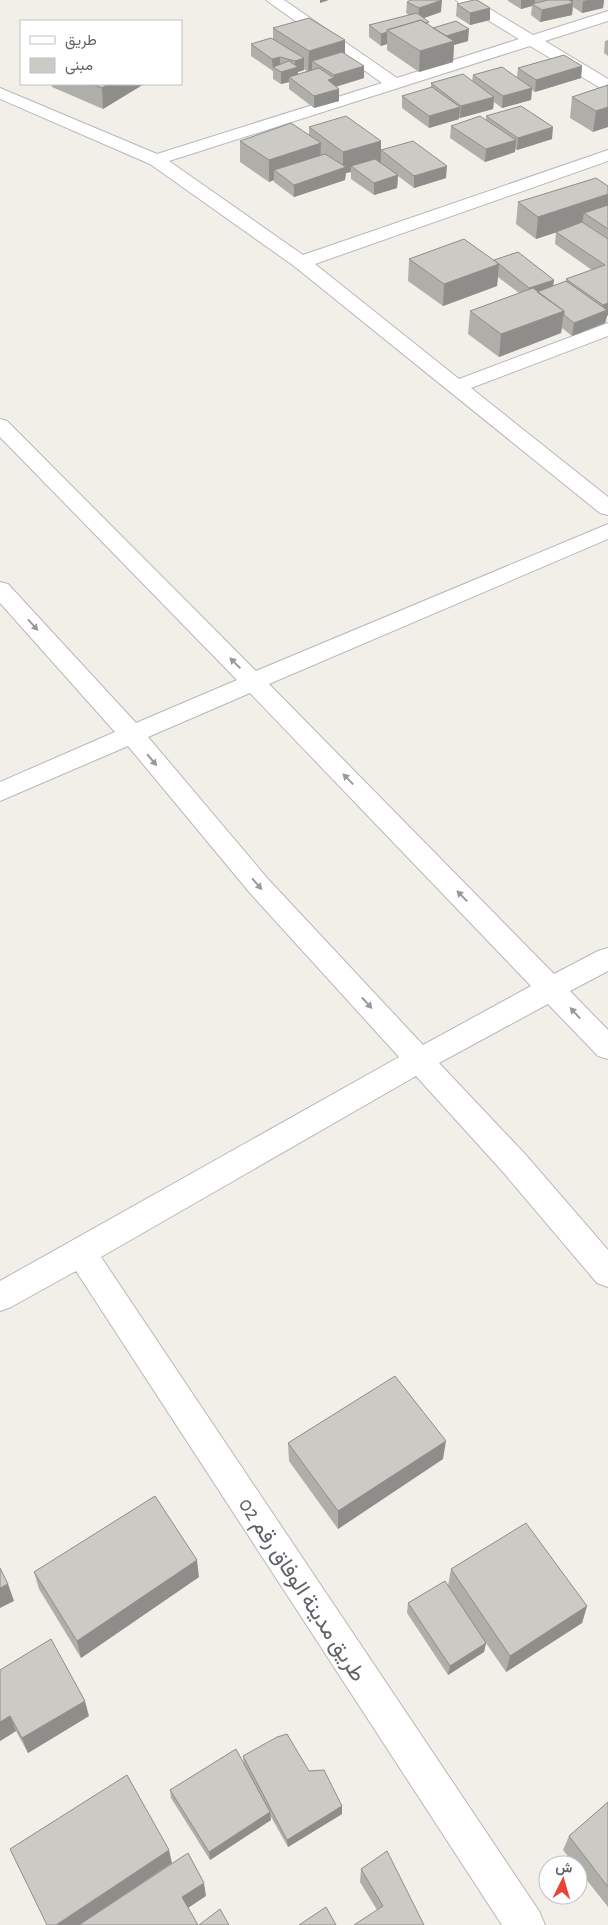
<svg xmlns="http://www.w3.org/2000/svg" width="608" height="1925" font-family="'Alegreya Sans',Vazirmatn,sans-serif">
	<style>
		.lines { fill: none; stroke-linecap: round; stroke-linejoin: round }
		.minor-casing { stroke: #b5b8bc; stroke-width: 2 }
		.minor { fill: #fff; fill-rule: evenodd }
		.wall { fill: #afaea9; fill-rule: evenodd }
		.shaded-wall { fill: #8f8d8a }
		.building { fill: #cccac5; stroke: #8f8d8a }
		.oneway { fill: #979a9d }
		.labels { text-anchor: middle; stroke-width: 4; stroke-linejoin: round; paint-order: stroke }
		.near-street-label { font-size: 22px; fill: #5f6368; stroke: #fff }
	</style>
	<rect width="100%" height="100%" fill="#f1efe8"/>
	<g class="lines">
		<defs>
			<path id="minor" d="M266,0H284L397,78L519,39L459,3L456,0H475L533,35L608,11V21L545,41L608,79V91L602,89L530,46L169,161L303,255L608,150V161L315,264L459,379L608,323V336L471,388L608,497V515L600,513L294,266L150,164L0,99V88L157,154L382,83Z
				M0,419L7,421L256,671L608,524V539L269,684L554,974L598,951L608,948V971L570,991L608,1030V1059L598,1056L548,1004L439,1063L525,1154L608,1250V1287L597,1283L503,1172L416,1076L101,1257L539,1911L545,1925H502L76,1271L11,1307L0,1311V1281L399,1057L250,893L128,746L0,801V782L115,732L0,603V582L8,584L136,723L237,680L0,437ZM250,693L531,986L423,1045L268,879L148,737Z"/>
		</defs>
		<use href="#minor" class="minor-casing"/>
		<use href="#minor" class="minor"/>
	</g>
	<path class="wall" d="M508,0H604L603,8L582,13L573,7L572,15L540,22L531,15L532,6L521,9L508,1Z
		M407,2L441,12L424,18L429,25L433,28L468,41L454,45L453,62L419,72L387,50V44L381,46L369,37V25L409,15L406,13Z
		M457,4L490,20L470,25L456,16Z
		M273,28L345,53L364,78L336,87L339,101L314,108L289,89V82L281,84L273,79V71L251,56V44L273,40ZM304,69L307,71L298,74V72L304,70Z
		M608,40V56L604,53L605,41Z
		M582,66L581,78L535,92L532,90L531,100L502,108L494,102L493,109L460,118L459,117V119L429,128L402,108V96L431,88V83L472,81L473,75L517,77L518,68Z
		M51,84H144L103,109L52,87Z
		M608,85L593,132L570,118L572,97Z
		M486,116L552,139L517,150L515,149V152L485,162L450,138L451,126L486,121Z
		M309,127L381,141V150L446,178L414,188L398,176L397,188L374,195L351,179V172L346,173L345,180L294,197L274,182V180L269,182L240,162V141L309,135Z
		M608,186V315L607,316L605,323L572,336L562,328L561,333L499,357L468,334L470,311L519,293L498,277L497,286L443,306L408,281L409,259L494,260L554,280L553,286L566,281V279L592,270L555,244L556,232L536,239L516,224L518,202Z
		M288,1443L443,1459L338,1529L289,1461Z
		M451,1569L587,1606L582,1623L506,1672L486,1643L484,1652L448,1675L407,1613L408,1603L448,1586Z
		M34,1572L199,1577L81,1658L39,1589Z
		M0,1670L89,1716L28,1753L16,1731L0,1741Z
		M243,1756L309,1771L342,1806V1814L288,1847L270,1815L271,1820L210,1860L171,1798L170,1790L244,1765Z
		M608,1802V1907L578,1869V1865H575L563,1850L569,1836Z
		M361,1869L424,1925L377,1910L360,1882Z"/>
	<path class="shaded-wall" d="M320,0H329L320,3Z
		M442,0L441,12L418,20L419,8Z
		M521,0H535L534,5L532,4V6L521,9Z
		M545,0H573L572,15L540,22L542,10H544Z
		M588,0H604L603,8L582,13L583,1Z
		M490,8V20L470,25V13Z
		M469,29L468,41L454,45L453,62L419,72L420,51L445,36Z
		M387,32V44L381,46V34Z
		M345,40V61H312V71L308,72L309,51Z
		M280,57V69L273,67V71L272,59Z
		M304,58V70L298,72V79L289,77V82L281,84V72L295,68V61Z
		M364,66V78L334,87V75Z
		M582,66L581,78L535,92L536,80Z
		M334,78V90L339,89V101L314,108V96L328,80Z
		M108,84H144L103,109L102,88Z
		M532,88L531,100L502,108L503,96Z
		M494,97L493,109L460,118L461,106Z
		M460,107L459,119L429,128V116Z
		M608,107V127L593,132L596,111Z
		M553,127L552,139L517,150L518,138Z
		M516,140L515,152L485,162L486,149Z
		M381,141V163L351,166V172L346,173L345,180L294,197V185L343,168V152Z
		M321,143L320,164L274,170V180L269,182V160Z
		M447,166L446,178L414,188V176Z
		M398,175L397,188L374,195V183Z
		M608,194V215L584,213L582,224L536,239L538,217Z
		M499,264L497,286L443,306L444,284Z
		M554,280L552,292L528,300L529,288Z
		M608,303V315L607,316L605,323L572,336L574,323L602,312L603,305Z
		M564,311L561,333L499,357L501,334Z
		M446,1441L443,1459L338,1529V1511Z
		M197,1560L199,1577L81,1658L77,1641Z
		M8,1584L14,1601L0,1608V1588Z
		M587,1606L582,1623L506,1672L510,1656Z
		M486,1643L484,1652L448,1675L450,1666Z
		M85,1701L89,1716L28,1753L22,1738Z
		M10,1716L16,1731L0,1741V1722Z
		M342,1806V1814L288,1847L287,1840Z
		M270,1812L271,1820L210,1860L209,1852Z
		M169,1850L172,1863L79,1925H56Z
		M204,1883L206,1896L185,1910L182,1897Z"/>
	<path class="building" d="M411,0H442L419,8L407,2Z
		M474,0H477L490,8L470,13L457,4Z
		M548,0H569L573,3L542,10L532,4Z
		M417,13L429,22L425,23L421,20L387,30V32L381,34L369,25Z
		M309,18L345,40L309,51L273,28Z
		M421,20L454,41L420,51L387,30Z
		M456,21L469,29L446,36L433,28Z
		M271,38L304,58L295,61L280,57L272,59L251,44Z
		M342,52L364,66L334,75L312,61Z
		M564,55L582,66L536,80L518,68Z
		M289,61L298,67L281,72L273,67Z
		M502,67L532,88L503,96L473,75Z
		M319,68L334,78L328,80L339,89L314,96L289,77Z
		M463,74L494,97L461,106L431,83Z
		M92,84H108L102,88Z
		M608,85V107L596,111L572,97Z
		M432,87L460,107L429,116L402,96Z
		M521,106L553,127L518,138L486,116Z
		M346,116L381,141L343,152L309,127Z
		M480,116L516,140L486,149L451,126Z
		M291,123L321,143L269,160L240,141Z
		M413,141L447,166L414,176L381,150Z
		M325,154L346,167L294,185L274,170Z
		M375,159L398,175L374,183L351,166Z
		M596,178L608,186V194L538,217L518,202Z
		M608,205V229L584,213Z
		M582,222L608,239V303L603,305L566,279L605,265L556,232Z
		M464,239L499,264L444,284L409,259Z
		M518,252L554,280L529,288L494,260Z
		M566,281L607,310L574,323L564,315V311L537,292Z
		M533,288L564,311L501,334L470,311Z
		M395,1376L446,1441L338,1511L288,1443Z
		M155,1496L197,1560L77,1641L34,1572Z
		M526,1523L587,1606L510,1656L451,1569Z
		M0,1568L8,1584L0,1588Z
		M445,1581L486,1643L450,1666L408,1603Z
		M51,1639L85,1701L22,1738L10,1716L0,1722V1670Z
		M287,1734L309,1771L324,1770L342,1806L287,1840L243,1756L277,1737Z
		M236,1749L270,1812L209,1852L170,1790Z
		M127,1775L169,1850L56,1925H47L10,1849Z
		M608,1802V1887L569,1836Z
		M387,1851L424,1925H354L383,1906L361,1869Z
		M188,1853L204,1883L182,1897L198,1925H79Z
		M326,1907L336,1925H299Z
		M220,1909L229,1925H199Z"/>
	<defs><path id="oneway-solid" d="M-6-.8H1V-3.2L6.5 0L1 3.2V.8H-6Z" transform="scale(1.25)"/></defs>
	<g class="oneway">
		<use href="#oneway-solid" transform="translate(33 625) rotate(48)"/>
		<use href="#oneway-solid" transform="translate(235 663) rotate(-135)"/>
		<use href="#oneway-solid" transform="translate(152 760) rotate(50)"/>
		<use href="#oneway-solid" transform="translate(348 779) rotate(-134)"/>
		<use href="#oneway-solid" transform="translate(257 884) rotate(49)"/>
		<use href="#oneway-solid" transform="translate(462 896) rotate(-134)"/>
		<use href="#oneway-solid" transform="translate(367 1003) rotate(47)"/>
		<use href="#oneway-solid" transform="translate(575 1013) rotate(-133)"/>
	</g>
	<g class="labels">
		<g class="near-street-label">
			<text transform="translate(303 1589) rotate(57)" y="8">طريق مدينة الوفاق رقم 02</text>
		</g>
	</g>
	<rect x="20" y="20" width="162" height="65" fill="#ffffff" stroke="#bfc1c3"/>
	<rect x="30" y="36" width="25" height="8" fill="#ffffff" stroke="#bfc1c3"/>
	<text x="65" y="45" font-size="15" fill="#5f6368">طريق</text>
	<rect x="30" y="58" width="25" height="15" fill="#cccac5" stroke="#bfc1c3"/>
	<text x="65" y="70" font-size="15" fill="#5f6368">مبنى</text>
	<g transform="translate(563 1880) rotate(5)"><circle r="24" fill="#ffffff" stroke="#bfc1c3"/>
	<path d="M0-4L9 19L0 12L-9 19Z" fill="#ea4335"/>
	<text y="-8" font-size="14" font-weight="bold" text-anchor="middle" fill="#5f6368">ش</text>
	</g>
</svg>
